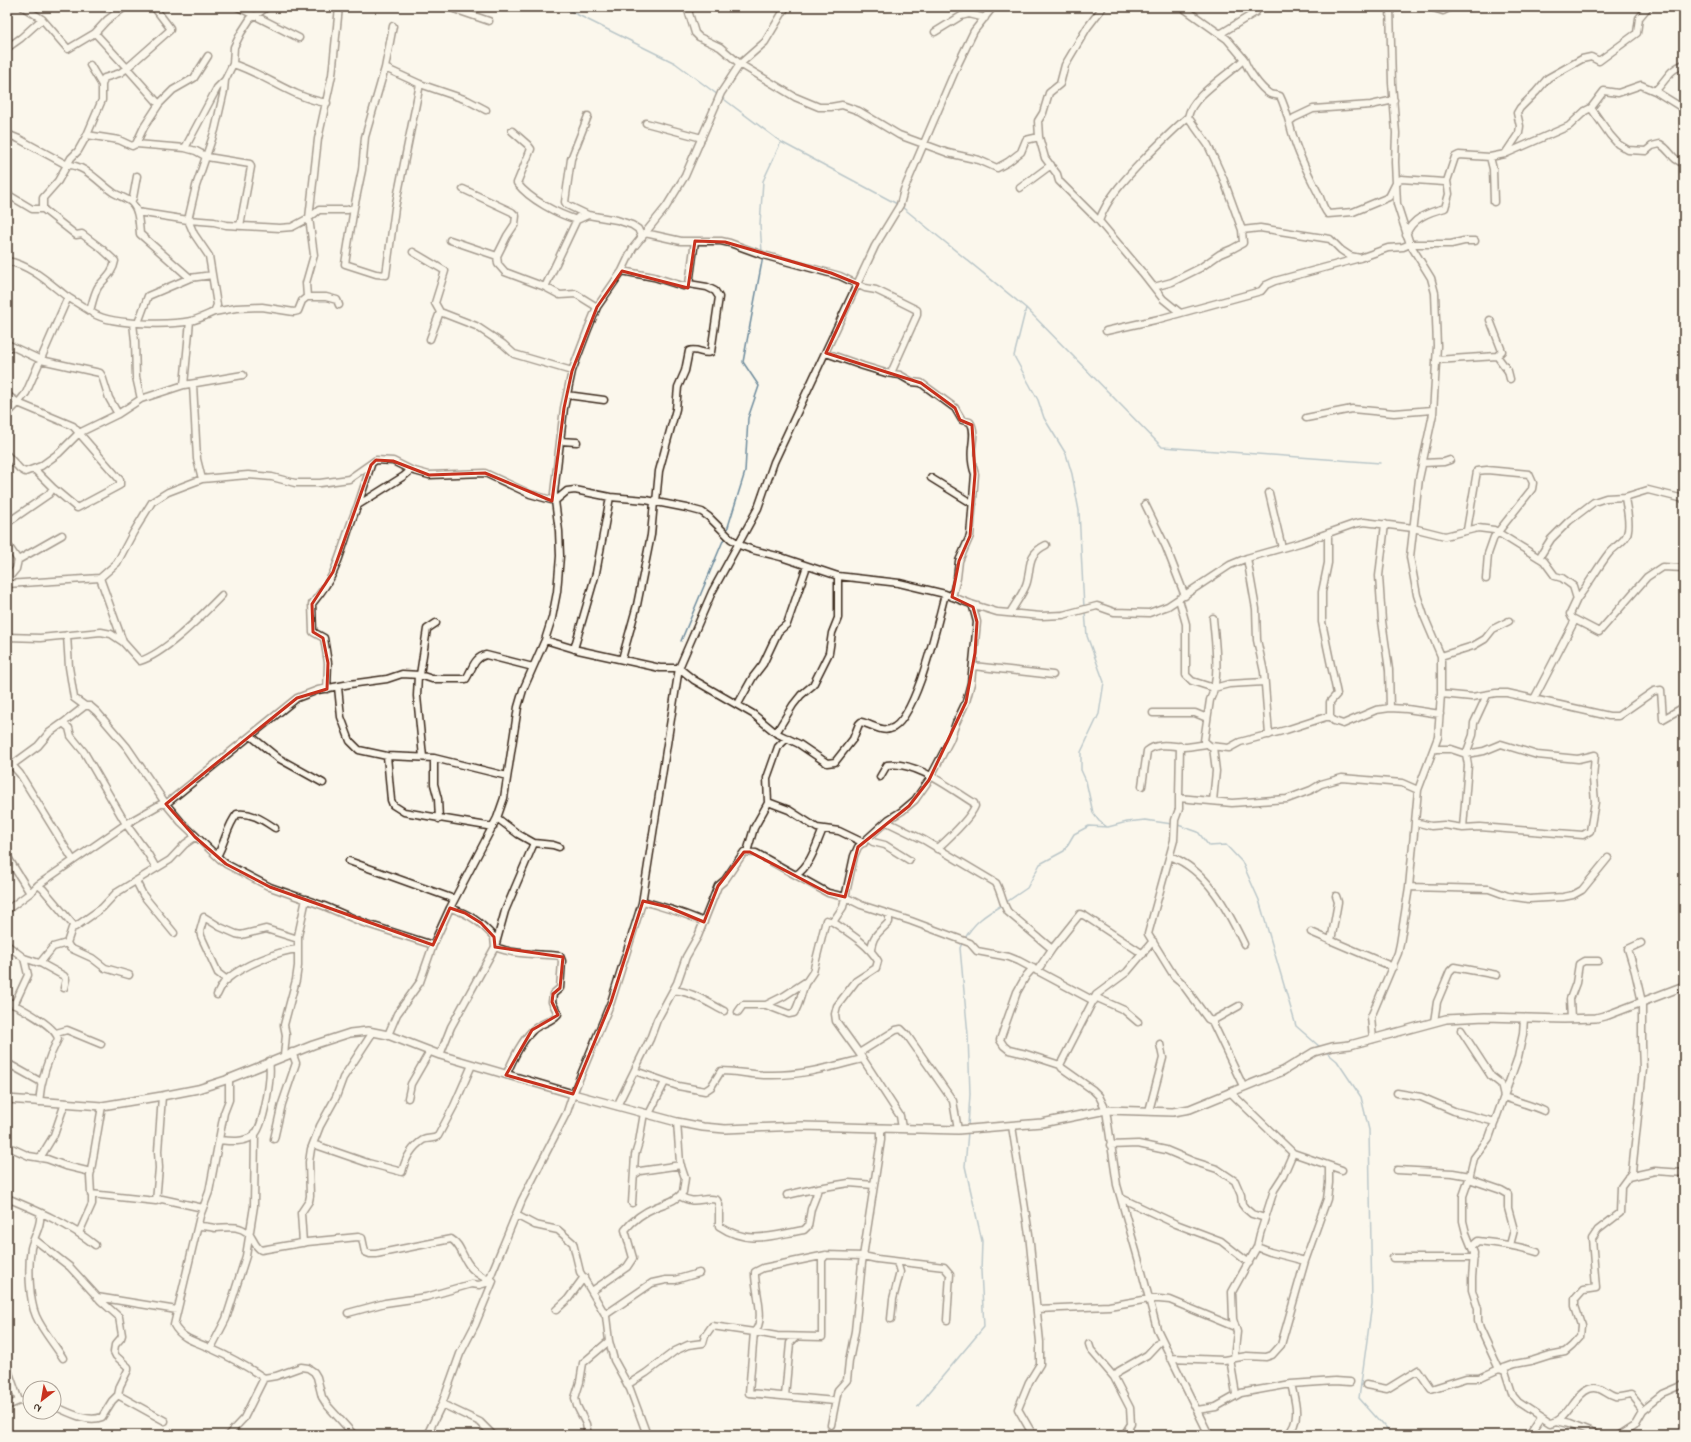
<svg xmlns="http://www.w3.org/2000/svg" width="1691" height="1442" font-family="'Indie Flower',sans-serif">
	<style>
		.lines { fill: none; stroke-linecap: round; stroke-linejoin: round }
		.stream { stroke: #6e8b9c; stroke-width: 1.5 }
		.minor-casing { stroke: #3b2a1e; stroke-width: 9 }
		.tertiary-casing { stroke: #3b2a1e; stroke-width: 10 }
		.minor { stroke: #fbf7ec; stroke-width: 6 }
		.tertiary { stroke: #fbf7ec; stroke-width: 7 }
		.marked { fill: none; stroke: #c8321e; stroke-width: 3; stroke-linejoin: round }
	</style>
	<rect width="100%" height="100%" fill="#fbf7ec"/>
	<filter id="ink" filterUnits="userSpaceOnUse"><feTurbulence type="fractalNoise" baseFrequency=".025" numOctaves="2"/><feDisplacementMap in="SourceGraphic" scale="8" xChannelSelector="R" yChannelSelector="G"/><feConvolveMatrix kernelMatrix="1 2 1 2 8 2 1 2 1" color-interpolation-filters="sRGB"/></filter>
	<g filter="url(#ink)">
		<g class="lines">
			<path class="stream" d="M562,7L675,63L718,95
				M721,97L781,142L899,205
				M902,207L1026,308L1162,447L1380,463
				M762,252L760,224L763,181L781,142
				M1026,308L1014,356L1038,400L1044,418L1066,454L1072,474L1079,511L1084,608
				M727,530L745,472L748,418L759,386L743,362L763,256
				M1085,612L1087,636L1104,682L1099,714L1081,752V770L1086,781L1093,813L1099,821L1107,827
				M681,641L725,536
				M1178,825L1198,832L1209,846L1226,845L1242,862L1259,900L1296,1026L1320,1047
				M1005,903L1027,888L1040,864L1064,851L1074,834L1089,826L1108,827L1127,822L1145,820L1172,824
				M964,940C974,922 985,915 1002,905
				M962,943L960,948L968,1035L970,1094L968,1126
				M1326,1052L1337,1061L1361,1097L1369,1130L1372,1304L1359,1398L1391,1434L1395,1435
				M917,1407L984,1327L981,1271L982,1241L965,1166L968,1132"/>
			<defs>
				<path id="minor" d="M23,7L42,19L68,49L95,33L107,20L125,7
					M238,7L299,38
					M448,7L489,21
					M687,7L695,33L699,37L720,47L740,64L795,97L819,107H831L842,105L859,111L899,135L948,153L979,160L997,168L1008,162L1021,152L1026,140L1039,137
					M1103,7L1087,28L1065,65L1060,84L1049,93L1043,113L1038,121L1039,137L1045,158L1057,174L1059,181L1099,221L1142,272L1163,299L1179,312
					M1182,7L1227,39L1244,59C1229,75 1192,95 1188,117
					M1430,7L1443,11L1451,7
					M935,32L961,16L969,14L985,18
					M95,33L127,68L170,30V28L154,7
					M1220,34L1256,12
					M7,48L21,38L42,19
					M1244,59C1247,69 1260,88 1270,94C1273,95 1277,95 1280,96C1287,110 1289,124 1294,139C1300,159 1310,177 1319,195C1322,202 1323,208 1328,214L1353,212L1389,197L1396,183L1401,179L1444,182L1447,181L1455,157L1459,155L1490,157L1493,169L1494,202
					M233,64C267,75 290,97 327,103
					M90,65L102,85
					M385,68L420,84L467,100L486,110
					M1655,91C1668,79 1667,71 1684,64
					M1591,108L1604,91L1618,93L1641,85L1655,91L1684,109
					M588,116L571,159L565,202L567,205L588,215L617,220L632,225L638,229L642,238
					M1289,122L1294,118L1313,109L1371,105L1394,100
					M646,123L702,138
					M512,131L528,145L531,149L517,183C530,200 558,214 577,220L588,215
					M7,134L19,139L67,165C85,164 100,184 114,193C119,196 126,198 131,202C139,209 139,224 140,234L190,278
					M87,135L119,140L132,146L136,144L185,148L196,151L207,157L250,164L251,167L240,226
					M136,144L144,127L159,104L173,90L194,78L208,56
					M185,148L217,88L225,80L233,64L234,47L241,33L250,19L267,7
					M1505,154L1519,133L1520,126L1517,113L1520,108L1536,92L1548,78L1582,59L1591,57L1599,61L1637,33L1639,18L1648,7
					M1490,157L1505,154L1569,126L1585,111L1591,108L1610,135L1618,144L1628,150L1646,151L1652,146L1660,144C1672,151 1671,160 1684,163
					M1020,188L1051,165
					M463,189L512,212L516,216L515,224L507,236L497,256L498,264L505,272L545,287L560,295L576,294L597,307
					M7,194L32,209H43L76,235L82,234L102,249L115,261C113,273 105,278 98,287C94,294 92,304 90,311C106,326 169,325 191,321C199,319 207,315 214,312L217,305L209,256L194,234L188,220L196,186L215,130L224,91L225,80
					M131,202L133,198L137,176
					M354,208L345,264L376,274L386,275L395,208L420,84
					M43,209V198L58,181L71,158L78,151L87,135L102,100V85L104,78L120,73L127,68L159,104
					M137,212L188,220L214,222L226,225L280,228L292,227L309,218L319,210H347L354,208L362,170L365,137L385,68L393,26
					M1099,221C1108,196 1128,176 1146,157C1160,143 1173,130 1188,117L1208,145L1223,178L1242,230L1260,228L1330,239L1341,250L1350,256L1360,258
					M645,233L681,241H721L730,243L763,255L840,276L865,288L876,290L901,302L917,310V315L891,373
					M1406,235C1412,218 1429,212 1445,208L1449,194L1447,181
					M450,240L497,256
					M413,252L445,271L435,303L440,312
					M7,261C30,265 48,282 66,296C74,301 82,306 90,311
					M622,271L654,277L683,286L689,284L707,287L715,291L719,297L711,352C704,355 697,348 689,351L685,371L678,387L676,409L659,471L656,502
					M689,284L695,241
					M545,287L578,217
					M1154,287L1172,282L1200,268L1220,254L1232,249L1243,243L1242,230
					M339,305L337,300L326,297H307L306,283L314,255L309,218L318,139L332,75L339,7
					M214,312L236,308L262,307L294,312L298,311L302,301L307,297
					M1490,320L1502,351L1497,356
					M133,323L135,341L136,377L141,399
					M138,323L148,296L190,278L212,275
					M1106,331L1159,319L1261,291L1266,285L1275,281L1360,258L1388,248L1403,247L1410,244H1451L1464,241H1475
					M430,339L440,312L476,326L503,344L514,354L572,371
					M7,344L41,360L100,373L102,376L109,398L118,414
					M826,353L863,366L886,373L900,375L912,382L921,383L955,408L962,420L970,422C975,429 973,439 972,447C971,456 972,466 975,474L970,536L959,561L957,578L952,597
					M1436,360L1497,356L1508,371L1510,379
					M193,384L197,459L202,479
					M184,385L190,321
					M7,395L18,403L7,414
					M567,395L604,400
					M1306,418L1352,409L1394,413L1433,410
					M560,441L577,442
					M7,455L20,469L25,472L41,466L59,453L79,433L118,414L141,399L184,385L243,375
					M1423,463L1444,462L1450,460
					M371,465L358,505L404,476L411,470
					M931,478L973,504
					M53,488L77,508L120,485V480L73,426L18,403L26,393L68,297
					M1269,493L1282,548
					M1145,504L1166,547L1185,596
					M7,523L49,494L53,488L34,469
					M1385,524L1379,576L1382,621L1389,670L1390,708
					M1467,530L1477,471L1487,470L1529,474L1533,483L1532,489L1494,537L1488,554L1486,579
					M1328,533V563L1322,592V622L1337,694L1330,702V717
					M7,544L18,560L16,569L7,580
					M1247,558L1256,609L1257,640L1264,672L1269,735
					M1539,558L1551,539L1569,521L1594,502L1606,498L1625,497L1648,490L1684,499
					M18,560L62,535
					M7,584L100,578L117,563L133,533L152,502L168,492L202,479L248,475L272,477L295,483H320L349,479L376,460L393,461L411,470L429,475L485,473L530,494L555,501L567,491L575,490L610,497L646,500L687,508L702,512L709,517L731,539L742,546L753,550L781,557L838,576L899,583L945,594L971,604L997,612L1041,616L1063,615L1097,606L1114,612L1149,613L1168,606L1230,565L1247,558L1303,542L1354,524L1364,522L1413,528L1445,536L1478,528L1494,530L1544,561L1555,576L1562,578L1573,586L1577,599L1570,614L1572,618L1599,632L1647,577L1662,567L1684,568
					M1179,599L1186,624V675L1192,681L1214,688L1229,684L1264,682
					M1577,599C1589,584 1598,567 1609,553C1616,545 1627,541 1628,530C1630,519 1626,507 1625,497
					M1010,613C1015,604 1022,595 1026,585C1032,569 1025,555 1046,545
					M1213,618C1215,642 1221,679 1210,700L1204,741L1210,746L1229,748L1240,742L1286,730L1326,717H1330L1334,721L1343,724L1376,710L1390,708L1407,709L1440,714
					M67,635L69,667L74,698L85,706H90L97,712L127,747L166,804L181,822L220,859L226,864L270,887L324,906L364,923L433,945
					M7,637L40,638L101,632L111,634L123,642L100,578
					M545,640L578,650L660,668H679L694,680L753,714L776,733L799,744L827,763L835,762L853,739L859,724L861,722C871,724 881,732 890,729C916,722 938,620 945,594
					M123,642L140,661C166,653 202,615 222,595
					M574,649L596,573L610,497
					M1441,656L1473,646L1485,639L1493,629L1509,621
					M622,659L637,605L651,535L654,502
					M973,666L1053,675
					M418,675L417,696L423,757
					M420,675L427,629L436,623
					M338,687L341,717L350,741L359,750L387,756L434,758L507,776
					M327,689L328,663L324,638L313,632L312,604C320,594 328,584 333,573C343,551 348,527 358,505
					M1441,694L1472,697L1496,693H1507L1609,716H1618L1654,691L1661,690L1663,719L1684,707
					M1534,699L1575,620
					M738,704L753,677L763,664L778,632L787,624L807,566
					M1153,713H1195L1207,718
					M63,723L85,706
					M776,733L793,705L801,695L813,685L829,653L832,633L838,618V576
					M251,736L278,758L323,783
					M387,756L391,800L393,805L404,812L493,827
					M434,758V784L438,799L439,819
					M7,763L12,765L20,774L73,860
					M12,765L38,746L49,733L63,723L69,728L71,736L84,752L126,824L148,854L156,868
					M880,777L887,765C915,760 951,789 974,803L975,806C970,819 948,839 937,849
					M1142,786L1147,751C1157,742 1172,746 1184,747C1191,747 1199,745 1206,744
					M1179,798L1180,746
					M1213,801L1216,771L1213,747
					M768,802L789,810L817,828L839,831L864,843
					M887,822L924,840L996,883C1002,894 1002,903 1008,912L1052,949
					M1415,822L1431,826L1444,825L1463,828L1480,827L1583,835L1590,831L1595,802L1593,779L1595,755L1578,759L1537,755L1501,744L1484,751L1466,754L1451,749H1434
					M1463,828L1468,765L1466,754L1473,735L1474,723L1487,695
					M869,839L873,842L885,845L909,860
					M534,843L553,845L559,847
					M747,852L754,828L768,803L767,778L778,747L787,738
					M7,856L30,893
					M217,856C225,843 227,826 237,814C252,812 264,821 275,828
					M1170,856C1208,871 1227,909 1244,944
					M349,861L454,899
					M796,875C811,865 816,845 823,829
					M136,881L143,895L174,933
					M38,885L43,889L75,927L72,928L67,943L53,947L40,963
					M1409,887L1489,889L1508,896L1529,899L1563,897L1573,895L1582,890L1608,858
					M643,901C665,908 683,912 704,922
					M450,908C470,914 480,922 494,937L495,947C515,955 539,954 560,956L562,961L560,988L553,994L552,1002L558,1014C551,1023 539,1023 532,1031C520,1043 513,1060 506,1075
					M7,910L30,893L38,885L126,824L161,804H166L297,698L318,690L350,684L387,679L402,674L420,675L432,679H466C472,670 474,657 486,655L533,667
					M833,922C849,933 868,944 878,961L876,968L856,981L837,1006L835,1014L836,1021L859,1053
					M75,927L102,908L116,893L170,860L185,844L195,837
					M1311,932L1393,967
					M1153,941L1127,972L1096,995L1060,1065L1062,1068L1093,1090L1099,1096L1106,1110L1117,1185L1142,1272L1157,1329L1209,1435
					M1331,941L1338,902L1336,896
					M67,943L70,948L92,958L105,968L129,975
					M7,945L24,958L42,964L64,976L66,979L64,988
					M871,951C872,935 879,933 889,922V914
					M1033,968L1026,976L1017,992L1000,1040L1004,1046L1009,1050L1026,1054L1060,1065
					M1037,971L1052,949L1080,914L1085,916L1143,954
					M227,980L218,973L201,936L200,931L204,917L220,927L236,934L241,935L266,929L298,939
					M673,991C686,988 712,1005 724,1011
					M217,995C220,989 222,984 227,979C243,966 277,951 298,949
					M1095,997L1124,1010L1138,1022
					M7,1001C19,1007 56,1026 58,1039C47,1060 41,1078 39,1102
					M14,1005L28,975L24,958
					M766,1005L789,1014L794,1013C800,1004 801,992 806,982
					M1239,1006L1212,1021L1208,1019L1181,982L1174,976L1148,934L1174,840L1175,820L1179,809V798L1232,803L1287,799L1311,790L1321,784L1342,778L1402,783L1418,790
					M738,1012L743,1005H766L784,996L807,981L813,972L826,920L833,922L843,907L854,856L858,847L889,819L902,811L915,800L929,780L950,740L956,723L966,702L971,683L977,622L973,607L971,604
					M1524,1018L1523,1034L1518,1057L1489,1138L1474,1158L1469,1179L1463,1196V1221L1466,1233L1474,1253L1472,1278V1290L1478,1309V1321L1480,1328L1499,1369L1502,1370L1504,1368L1513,1396L1518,1402L1550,1423C1568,1421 1573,1395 1589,1389C1601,1385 1605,1394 1615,1397C1620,1398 1627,1395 1631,1395L1643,1410L1663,1394L1684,1385
					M1571,1019L1570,999L1576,983L1579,964L1584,961H1598
					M1212,1021L1243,1086
					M1434,1022L1437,1002L1450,971L1454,967L1497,975
					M1461,1030L1491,1076L1501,1084L1504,1097C1518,1102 1531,1105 1544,1111
					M56,1033L67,1030L101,1044
					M388,1035L397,1014L420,982L433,945L450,908L497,818L504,798L518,707L523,690L545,640L552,618L557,592L560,556L559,531L554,493L564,408L572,371L588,329L597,307L622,271L633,248L666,207L685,176L721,93L740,64L765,42L786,7
					M1373,1039L1371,1017L1398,953L1400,944L1409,887L1418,790L1438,737L1441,694V656L1424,616L1417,595L1410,557L1419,479L1433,414L1437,346L1435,293L1431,278L1410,244L1397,204L1395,162L1396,133L1392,83L1390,7
					M440,1055L451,1027L495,947L505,911L534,843L518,834L497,818
					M284,1056L286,1035L284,1025L296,980L298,966V936L306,899
					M7,1063L41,1082
					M635,1071L678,1086L705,1091L711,1087L721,1071C737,1071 752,1075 768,1075C800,1076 831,1067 862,1059
					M1230,1092L1293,1153L1342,1170
					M1397,1093L1421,1097L1454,1111L1495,1122
					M408,1098L411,1084L430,1051
					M102,1106L90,1176L91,1194L156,1201L162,1199L203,1208
					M617,1106L650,1039L657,1020L677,983L686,957L698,936L718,886L725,880L744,852L756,853L828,893L845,897L861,905L911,921L970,943L977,951L1009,957L1019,961L1094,1001
					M1149,1111L1163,1058L1160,1044
					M649,1114L665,1082
					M1012,1126L1029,1234L1040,1342V1364L1029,1382L1018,1409L1033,1435
					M902,1128L900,1116L859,1053L896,1030L901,1029L907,1035L953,1101L958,1130
					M274,1139L282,1104L296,1063L292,1052
					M219,1140C229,1141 243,1143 253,1136C264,1129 272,1075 269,1061
					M313,1144L368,1163L402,1172C405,1160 412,1147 423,1140C428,1137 433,1140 438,1136L454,1106L472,1065
					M1110,1145L1138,1144L1166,1150L1192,1161L1217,1169L1235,1181L1241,1195L1242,1204L1245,1208L1252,1214L1265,1218
					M7,1146L29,1156L47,1159L66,1166L91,1172
					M40,1158L54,1135L65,1103
					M1397,1170L1453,1173L1470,1176
					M634,1175L640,1171L681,1165
					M1628,1177L1655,1171L1684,1173
					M1469,1179L1501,1190L1508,1194V1208L1514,1230L1510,1245
					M787,1195L818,1188L849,1183L874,1185
					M680,1196C696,1206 702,1196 717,1200L719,1205V1226C749,1246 773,1235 804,1230L808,1226L811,1209L816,1196L818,1188
					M7,1198C38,1211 69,1224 95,1245
					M1121,1198L1176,1224L1221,1241L1249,1263
					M156,1201L159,1168L158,1151L162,1096
					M632,1203L635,1155L639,1142L644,1113
					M40,1213C42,1225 34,1236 31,1248C28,1266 29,1300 36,1316C42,1330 55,1345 63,1358
					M516,1215L535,1225L558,1230L573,1243L580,1272L606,1316L609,1341L614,1360L630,1389L647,1435
					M199,1226C204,1226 210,1227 215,1228C227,1228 237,1224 248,1233C254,1238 253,1245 261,1250L307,1242L358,1237L362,1238L365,1252L370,1254H376L451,1239C460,1244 461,1253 467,1262C472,1271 480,1276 489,1280
					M79,1233L92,1204V1194
					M34,1239L70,1267L101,1301L119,1317L122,1335L121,1338L115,1345L114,1352L116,1356L128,1367V1370L120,1386L118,1395L165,1421
					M303,1243L301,1213L309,1201L310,1196L309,1162L311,1149L320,1126L336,1097L343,1078L373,1032
					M1472,1246L1478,1241C1499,1243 1518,1246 1537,1252
					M1257,1247L1270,1252L1305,1261
					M826,1255L822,1260V1337L777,1336L754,1332L749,1393L835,1401
					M1393,1258H1474
					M592,1291L627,1267L633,1258L625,1230C633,1220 644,1212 656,1207C666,1203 676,1201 683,1192L685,1178L680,1163L677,1122
					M97,1297L177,1310
					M1037,1309L1109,1306L1149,1299H1159L1170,1300L1235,1327
					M556,1310L568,1299L584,1277
					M348,1313L385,1303L426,1297L471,1284L479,1285L493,1281
					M605,1315L652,1283L666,1280H675L699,1273
					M891,1319L893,1299L900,1272L897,1262
					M1089,1344L1091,1350L1114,1377
					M211,1348L226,1319L246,1256L254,1206L255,1133
					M1170,1358L1224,1360L1247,1356L1266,1357L1272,1355L1281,1345L1305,1261L1327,1199L1329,1183V1166
					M1234,1358L1237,1332L1233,1319L1232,1292L1257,1247L1260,1234L1274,1190L1283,1176L1293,1153
					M1230,1359L1236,1394
					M7,1367L19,1401
					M1504,1368L1515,1364L1531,1361L1550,1355L1565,1352L1572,1346L1580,1337L1581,1324L1575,1306V1299L1583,1290L1596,1288L1592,1239L1598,1230L1620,1213L1621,1187L1632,1172L1643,1069L1642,1044V1002L1635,972L1628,949L1641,943
					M264,1378L276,1376L301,1367L308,1368L314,1372L317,1377L322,1397L327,1405L354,1435
					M627,1385L646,1373L675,1351L688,1345L703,1343L705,1336L712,1326L754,1332C767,1321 754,1288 755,1272L763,1268L826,1255L863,1256L877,1259L944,1267L950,1274L947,1320
					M1366,1385L1387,1389L1418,1370L1431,1389L1466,1378H1479L1499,1369
					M785,1396L790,1343L796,1337
					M442,1404L480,1422L493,1435
					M7,1406L19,1401L30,1402
					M54,1406C68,1412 87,1423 102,1417L112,1401L118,1395
					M1197,1410L1216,1407L1241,1393L1291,1384L1335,1381L1350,1382
					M1557,1421L1569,1424L1597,1435
					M831,1425L838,1390L847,1380L849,1361L855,1331L862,1263L881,1140V1128
					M228,1435L244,1418L264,1378C248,1367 230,1357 212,1349C198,1342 182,1340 174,1325L200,1216L209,1192L224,1113L229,1100V1078
					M427,1435L442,1404L460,1354L475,1325L493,1281L489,1280L493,1270L522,1200L567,1112L573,1094L611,1002L642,903L679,668L712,592L758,508L774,462L875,246L900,205L904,190L957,66L974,31L993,7
					M588,1435L586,1424L577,1406L575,1398L580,1382L583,1363L609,1341
					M1124,1435L1131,1424L1130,1408L1114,1377L1119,1371L1147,1355L1161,1340
					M1287,1435C1302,1421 1295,1401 1291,1384
					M1529,1435L1540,1418
					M1618,1435L1635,1424L1643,1410"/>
				<path id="tertiary" d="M7,1099L102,1106L162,1096L198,1089L226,1080L313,1045L350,1033L368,1031L388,1035L440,1055L573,1094L677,1122L703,1127L725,1129L802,1126L958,1130L1042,1123L1106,1110L1173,1112L1190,1109L1283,1071L1314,1052L1332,1047L1350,1045L1446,1019L1485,1017L1564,1019L1596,1018L1608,1015L1684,986"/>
			</defs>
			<use href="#minor" class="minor-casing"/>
			<use href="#tertiary" class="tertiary-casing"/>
			<use href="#minor" class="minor"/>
			<use href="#tertiary" class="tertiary"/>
		</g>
	</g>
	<path d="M0 0H1691V1442H0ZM695,241L725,242L831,273L858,284L826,353L921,383L955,408L960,420L972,425L975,474L970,536L959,561L952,597L973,607L977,622L975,653L966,702L929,780L909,806L858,847L845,897L828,893L750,852H744L718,886L704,922L668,907L643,901L611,1002L573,1094L506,1075L532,1030L558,1015L552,1002L553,994L560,988L563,957L495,947L494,937L481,923L465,913L450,908L433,945L270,887L226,864L195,837L166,804L297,698L327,689L328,663L323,638L313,632L312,604L333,572L371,465L376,460L393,461L429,475L485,473L552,501L564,408L572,371L597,307L622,271L688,288Z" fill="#fbf7ec" fill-opacity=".55" fill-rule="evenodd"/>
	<path class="marked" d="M695,241L725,242L831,273L858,284L826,353L921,383L955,408L960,420L972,425L975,474L970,536L959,561L952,597L973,607L977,622L975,653L966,702L929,780L909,806L858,847L845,897L828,893L750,852H744L718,886L704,922L668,907L643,901L611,1002L573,1094L506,1075L532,1030L558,1015L552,1002L553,994L560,988L563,957L495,947L494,937L481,923L465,913L450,908L433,945L270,887L226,864L195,837L166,804L297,698L327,689L328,663L323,638L313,632L312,604L333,572L371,465L376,460L393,461L429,475L485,473L552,501L564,408L572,371L597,307L622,271L688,288Z"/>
	<rect width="1691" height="1442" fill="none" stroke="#fbf7ec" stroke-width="24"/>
	<rect x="12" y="12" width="1667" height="1418" fill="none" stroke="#3b2a1e" stroke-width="1.5" filter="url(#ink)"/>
	<g transform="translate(42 1400) rotate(211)"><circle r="19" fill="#fbf7ec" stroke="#aea59a"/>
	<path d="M0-3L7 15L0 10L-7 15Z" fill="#c8321e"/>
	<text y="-6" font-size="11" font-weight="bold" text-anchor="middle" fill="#3b2a1e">N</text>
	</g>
</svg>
